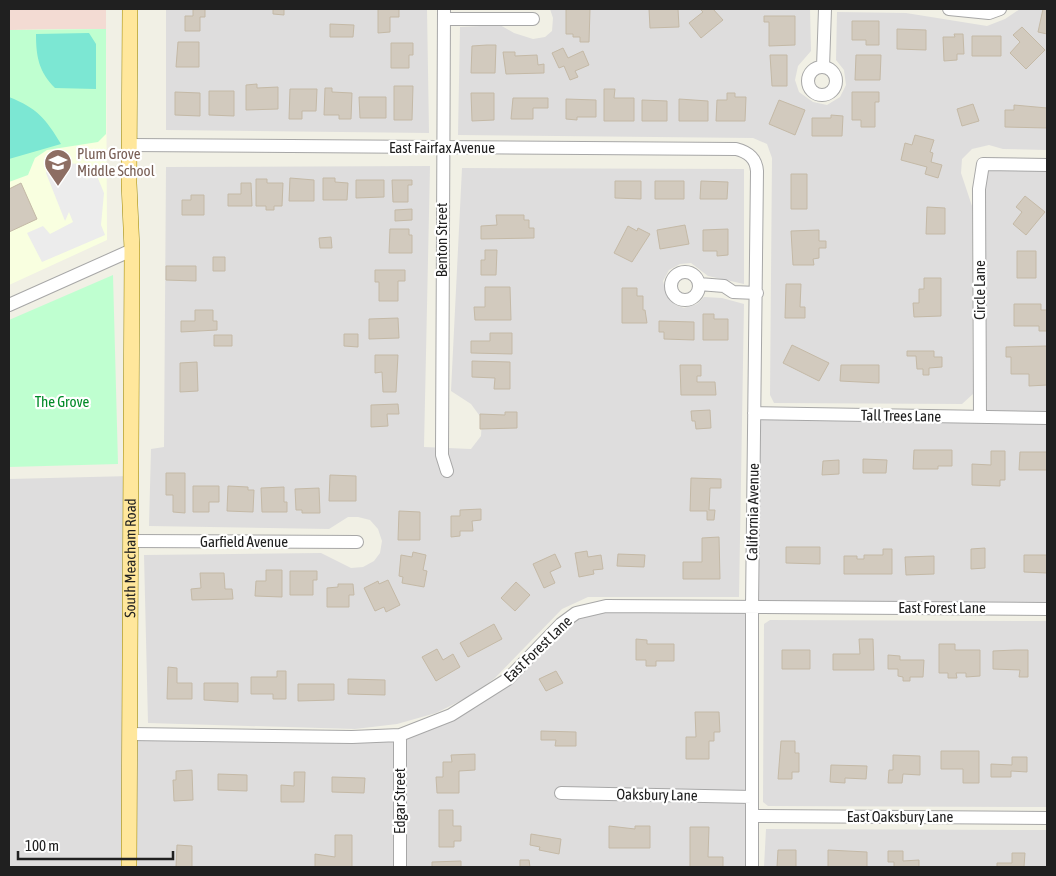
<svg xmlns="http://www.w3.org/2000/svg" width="1056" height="876" font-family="'Asap Condensed',sans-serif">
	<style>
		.residential { fill: #dedddd }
		.commercial { fill: #f3dbd3 }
		.education { fill: #f9ffe0 }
		.park { fill: #bfffd0 }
		.pitch { fill: #7ce7d3 }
		.parking { fill: #ececec }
		.building { fill: #d2cabe; stroke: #c4b9a6 }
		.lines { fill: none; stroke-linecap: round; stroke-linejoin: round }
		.minor-casing { stroke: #a7a7a7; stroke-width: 14 }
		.major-casing { stroke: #9b8600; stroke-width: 16 }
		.minor { stroke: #fff; stroke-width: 12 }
		.major { stroke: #ffe79c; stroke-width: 15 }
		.labels { text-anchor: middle; stroke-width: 4.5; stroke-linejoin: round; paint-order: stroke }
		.street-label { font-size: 15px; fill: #202020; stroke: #fff }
		.education-label { font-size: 15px; fill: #785e54; stroke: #fff; text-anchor: start }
		.park-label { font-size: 15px; fill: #018a27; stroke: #fff }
	</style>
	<rect width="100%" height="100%" fill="#f1f0e5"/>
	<path class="residential" d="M166,9H427L429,133L166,130Z
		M550,9H810L811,51L798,66L795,80L799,92L813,102L827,105L840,97L846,85L844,70L836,60L837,12L906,13L987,26L1005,19L1020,9H1047V150L1003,149L989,145L972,149L962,159L961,173L972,206L973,394L962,404L774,403L770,395L772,158L767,144L753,138L458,135L460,27L500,25L514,33L533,39L545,37L552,31L553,18Z
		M983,164L1047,165V609L752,607V867H9V479L131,476L130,734L400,735L508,679L576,613L752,607L754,413L980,417Z
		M430,166L424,447L471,449L481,436L482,419L471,404L451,391L462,168L744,169V284L708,276L691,263L680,264L669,270L663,281L667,296L676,305L684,308L697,304L704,297L722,298L744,304L739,597H588L562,609L495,678L472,695L436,713L397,724L355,729L148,723L144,555L321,553L351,568L363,567L374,561L380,553L382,541L378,529L370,520L358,517H348L329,529L149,526L151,449L164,447L166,167Z
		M770,620L1047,621V807L768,806L763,802L764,624Z
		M766,829L1047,830V867H764Z"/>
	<path class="commercial" d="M9,9H106V29L9,30Z"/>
	<path class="education" d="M9,9V30L106,29L107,240L9,285Z"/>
	<path class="park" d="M9,9V30L106,29V134L98,142L47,150L35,158L28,175L9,182Z
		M113,275L118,464L9,467V320Z"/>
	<path class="pitch" d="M89,33L96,44V89L55,88C39,72 36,57 36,34Z
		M9,97C37,108 46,119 61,144L9,159Z"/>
	<path class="parking" d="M50,162L80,164L87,180L93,166L104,193L101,225L105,235L42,262L27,233L43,226L50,234L73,222L69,212L65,221L46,173Z"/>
	<path class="building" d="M193,9H205V17H200V31H185V16H193Z
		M273,9H284V15L273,14Z
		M378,9H399V17H390V32L378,33Z
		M566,9H590L589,42H580V37H573V34H566Z
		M649,9H678L679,27L650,28Z
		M700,9H713L723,20L701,38L689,23L703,12Z
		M1043,9H1047V34L1038,32Z
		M764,16H795V45L769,46V22H764Z
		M852,21H879V45H866V40H852Z
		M330,24L354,25L353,37H330Z
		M1022,27L1045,50L1026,69L1010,53L1020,42L1013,35Z
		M897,29L926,30V50L897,49Z
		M954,34H963L964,54H957V60L944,61L943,37H955Z
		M972,36H1001V56H972Z
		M178,42H199V67H176Z
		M391,43H413V55H409V68H391Z
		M487,45H496L495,73H471L472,46Z
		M563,48L568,58L583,51L589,65L575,71L578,77L570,80L564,66L559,68L552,53Z
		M503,52H515V56L537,55L538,65L544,64V73L506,74Z
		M770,55H787V86H772Z
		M856,55H881L880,80H855Z
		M257,84V88L278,87V109L246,110V85Z
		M394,86H413L412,120H394Z
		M325,88H332V92L352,93L351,119H339V115H324Z
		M290,89H317L316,111H302V119H289Z
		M604,89H615L614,98H634V121H604Z
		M209,91H234V116L209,115Z
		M175,92L200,93V116L175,115Z
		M852,92H879V102H875V127H861V120H852Z
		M471,93H494V120L472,121Z
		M727,93H735V97H746L745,121H716L717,100H727Z
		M359,97H386V118H360Z
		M513,98H548V108H533V119H511Z
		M566,99L596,100V117H577V120L566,119Z
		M679,99L708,101V121H679Z
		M642,100L667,101V121H642Z
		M779,100L805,110L795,135L769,124Z
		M973,104L979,121L962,126L957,109Z
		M1014,105L1047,108V128L1005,127V110H1014Z
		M831,115L843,116L842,136H812V118H831Z
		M915,135L934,140L930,152L933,153L931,162L942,165L938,178L925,174L927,167L901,160L905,143L912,145Z
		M791,174H807V209H791Z
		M290,178L314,180V201H289Z
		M323,178H335V182L348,183L347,200H323Z
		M256,179H267V183H283L282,206H274V210H266V206H256Z
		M356,180H384V197L356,198Z
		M392,180H412V185H408V202H393Z
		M615,181H641V199L615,198Z
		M655,181H684V199H655Z
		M701,181L728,182L727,199H700Z
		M21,183L37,219L9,232V189Z
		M241,183H251L252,206H228V194H241Z
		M191,195H204V215H182V200H191Z
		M1025,196L1045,212L1026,235L1013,224L1022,212L1016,207Z
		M927,207L945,208V234H926Z
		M412,209V220L395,221V210Z
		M496,215H524V220H529V228H534V238L481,239V226L497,225Z
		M685,225L689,244L660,249L657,230Z
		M628,226L637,231L638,228L650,234L632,262L614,253Z
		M390,229H409V235H412V253H389Z
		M728,229V255L717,256V251H703V230Z
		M819,230V241H826V248H819V258L813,259L814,265H793L791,231Z
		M331,237L332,248H320L319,238Z
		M485,250H497L496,275H481V260H485Z
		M1017,251H1036V278H1017Z
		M213,257H225V271H213Z
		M166,266H196V281L166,280Z
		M375,270H405V281H398V301H379V282H375Z
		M924,278H941V316L914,317L913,303H919V289H924Z
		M786,284H801L800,307H805V318H785Z
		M485,287H510L511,320H475L474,307H485Z
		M622,288H637V296H643V310H645L647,323H622Z
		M1014,304H1041V310H1047V331H1039V326H1014Z
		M195,310H213V321H217V330L181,332V321H195Z
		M703,314H714V319H728V340H703Z
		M398,318L399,338L369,339V319Z
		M659,321L694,322V340L664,339V332H659Z
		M490,333H512V354L471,353V341H490Z
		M344,334H358V347L344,346Z
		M214,335H232V346H214Z
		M792,345L829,363L819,381L783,363Z
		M1047,346V385L1029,386V374H1011V357H1006V347Z
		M907,351H934V357H942V367L929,368V375H923V369H917L916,356H907Z
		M375,355H398L396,392H383L382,372L375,373Z
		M472,361L510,362V389H494L495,378L472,377Z
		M197,362L198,391L180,392V363Z
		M680,365H701V376H697V382H715L716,395H681Z
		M841,365H879V383L840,381Z
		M398,404L399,414H387L388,426L371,427V405Z
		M710,410L711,428L696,429L695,421H692L691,411Z
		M505,412H517V428L480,429V414L505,415Z
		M914,450H952V466H938V469H913Z
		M991,451H1005V480H1000V486L972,485V464L991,465Z
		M1020,452H1047V470H1019Z
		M863,459L887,460L886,473H863Z
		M839,460V474L822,475L823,461Z
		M166,473H185V513L173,512V495H166Z
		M330,475L356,476V501H329Z
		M691,478L721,479V488H710L709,510H715L714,520H707V511H690Z
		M193,486H219V502H209V512H193Z
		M228,486L248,487V490H254L253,512L227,511Z
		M284,487V502H287V512H262L261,488Z
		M319,488L320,513H302V510H296L295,489Z
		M481,509V520L472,521L473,531H460V536L451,537V516H460V510Z
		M399,511L420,512V540H398Z
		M719,537L720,579H683V562H702V538Z
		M786,547H820V564L786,563Z
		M985,548V568L971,569V549Z
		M883,549H892V574H844V556H857V559H864V555H883Z
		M587,551L588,557L601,555L603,569L593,570L594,574L579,577L575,553Z
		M413,552L426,555L423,570L427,571L424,587L402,583L403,577L399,576L401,555L412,557Z
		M555,554L561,567L550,572L555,583L544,588L533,564Z
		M618,554L645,555L644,567L617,566Z
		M1024,555H1047V573L1024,572Z
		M934,556V574L906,575L905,557Z
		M266,570H282V597L255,596L256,581H266Z
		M290,571H317V580H313V595H290Z
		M200,573H224L225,589H232L233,599L192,600L191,589L201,588Z
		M388,580L400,605L386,612L384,607L375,611L364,588L378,581L379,584Z
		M516,582L530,595L515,611L501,598Z
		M338,584H353L354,595H349V607H327V588L338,587Z
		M494,624L502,639L468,657L460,643Z
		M636,639L647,640V644H674V661H656V666H646V660H636Z
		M859,639H873L874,670H833V654H860Z
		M939,644H955V650H980V676L966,677V673H956L957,678H948V673H939Z
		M437,649L443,660L453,654L460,667L436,681L422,657Z
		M782,650H810V669H782Z
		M1015,650H1028V677H1019L1020,670L993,669V651Z
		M888,655L900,656V660H924L923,677H910V681H903V677L898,676V669H888Z
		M168,667L177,668V683H192V699H167Z
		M277,671H286V699H273V694H251V677H277Z
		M556,671L563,683L546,691L539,679Z
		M348,679L385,680V695L348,694Z
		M204,683H238V702L204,700Z
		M298,684H334V700L298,701Z
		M695,712H719L720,732H714V741H709V759H686V737H696Z
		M541,731L576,732V746H555L556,740H541Z
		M781,741H795V753H799V772H792V779H778Z
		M941,751H979V783H963V769H941Z
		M475,754V770L459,771V793H437L436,777H443V762H452L451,755Z
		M893,755L920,756V775L903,774L902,783H888L889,770H893Z
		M1012,757H1027V772L1011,771V777H991V764L1012,765Z
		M831,765L867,766L866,779L845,778V783L830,782Z
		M192,770L193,800L174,801L173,780H176V771Z
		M294,772H305L304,802H281V785L294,786Z
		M218,774L247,775V791L218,790Z
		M332,777L365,778L364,793L332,792Z
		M439,810H453V826H461V841H454V847H439Z
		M609,826L635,829V826H650V848H609Z
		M690,827H709L708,857H723V867H690Z
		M531,834L561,839L559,854L539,850L540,847L530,845Z
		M335,835H352V867H315V854L335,857Z
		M177,845L192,846V867H176Z
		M778,850H796V867H777Z
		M828,850L867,852V867H828Z
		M888,851H903V861L919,860V867H894V862H888Z
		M1012,853H1025L1024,867H997V863H1012Z
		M520,860H529L530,867H520Z
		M461,861V867H432V862Z"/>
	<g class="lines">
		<defs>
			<path id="minor" d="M444,9L442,455L447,471
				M949,9L989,13L1000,9
				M444,19H533
				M823,67L825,9
				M808 81a14 14 0 1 1 28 0a14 14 0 1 1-28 0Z
				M129,145L736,149C748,152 756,158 757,171L752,607V867
				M671 286a14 14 0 1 1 28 0a14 14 0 1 1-28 0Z
				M699,284L724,286L733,292L757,293
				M9,305L132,250
				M754,413L1047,418
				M980,417L979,189L983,164L1047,165
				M131,541L357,542
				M130,734L352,737L400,735L451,715L508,679L561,624L576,613L606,606L1047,609
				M400,735V867
				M561,793L752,797
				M752,816L1047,818"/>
			<g id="major">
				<path id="s1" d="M129,867L132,250L129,183L130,9"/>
			</g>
		</defs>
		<use href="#minor" class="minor-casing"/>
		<use href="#major" class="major-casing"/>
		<use href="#minor" class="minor"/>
		<use href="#major" class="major"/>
	</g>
	<defs>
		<symbol id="school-pin" viewBox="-11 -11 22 30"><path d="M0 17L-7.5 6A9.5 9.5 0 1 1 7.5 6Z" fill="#8d6e63" stroke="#fff"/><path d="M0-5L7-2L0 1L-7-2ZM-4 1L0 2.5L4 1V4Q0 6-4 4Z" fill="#fff"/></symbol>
	</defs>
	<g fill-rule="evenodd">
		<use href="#school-pin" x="42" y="147" width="32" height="43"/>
	</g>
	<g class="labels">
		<g class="street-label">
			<text x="442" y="153">East Fairfax Avenue</text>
			<text transform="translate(442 240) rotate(-90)" y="5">Benton Street</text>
			<text transform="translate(980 290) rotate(-90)" y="5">Circle Lane</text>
			<text transform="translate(901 416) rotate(1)" y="5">Tall Trees Lane</text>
			<text transform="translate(753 512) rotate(-89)" y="5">California Avenue</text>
			<text x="244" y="547">Garfield Avenue</text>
			<text dy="5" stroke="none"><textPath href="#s1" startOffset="309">South Meacham Road</textPath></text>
			<text x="942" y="613">East Forest Lane</text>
			<text transform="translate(538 649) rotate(-44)" y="5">East Forest Lane</text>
			<text transform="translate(657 795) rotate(1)" y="5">Oaksbury Lane</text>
			<text transform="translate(400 801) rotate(-90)" y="5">Edgar Street</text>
			<text x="900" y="822">East Oaksbury Lane</text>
		</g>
		<g class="education-label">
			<text x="77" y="159">Plum Grove<tspan x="77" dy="17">Middle School</tspan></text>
		</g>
		<g class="park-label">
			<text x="62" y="407">The Grove</text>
		</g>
	</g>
	<rect width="1056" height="876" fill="none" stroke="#202020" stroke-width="20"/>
	<path d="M18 851v8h155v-8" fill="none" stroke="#202020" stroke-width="2.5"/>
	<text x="25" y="851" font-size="15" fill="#202020" stroke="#ffffff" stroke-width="4" paint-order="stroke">100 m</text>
</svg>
